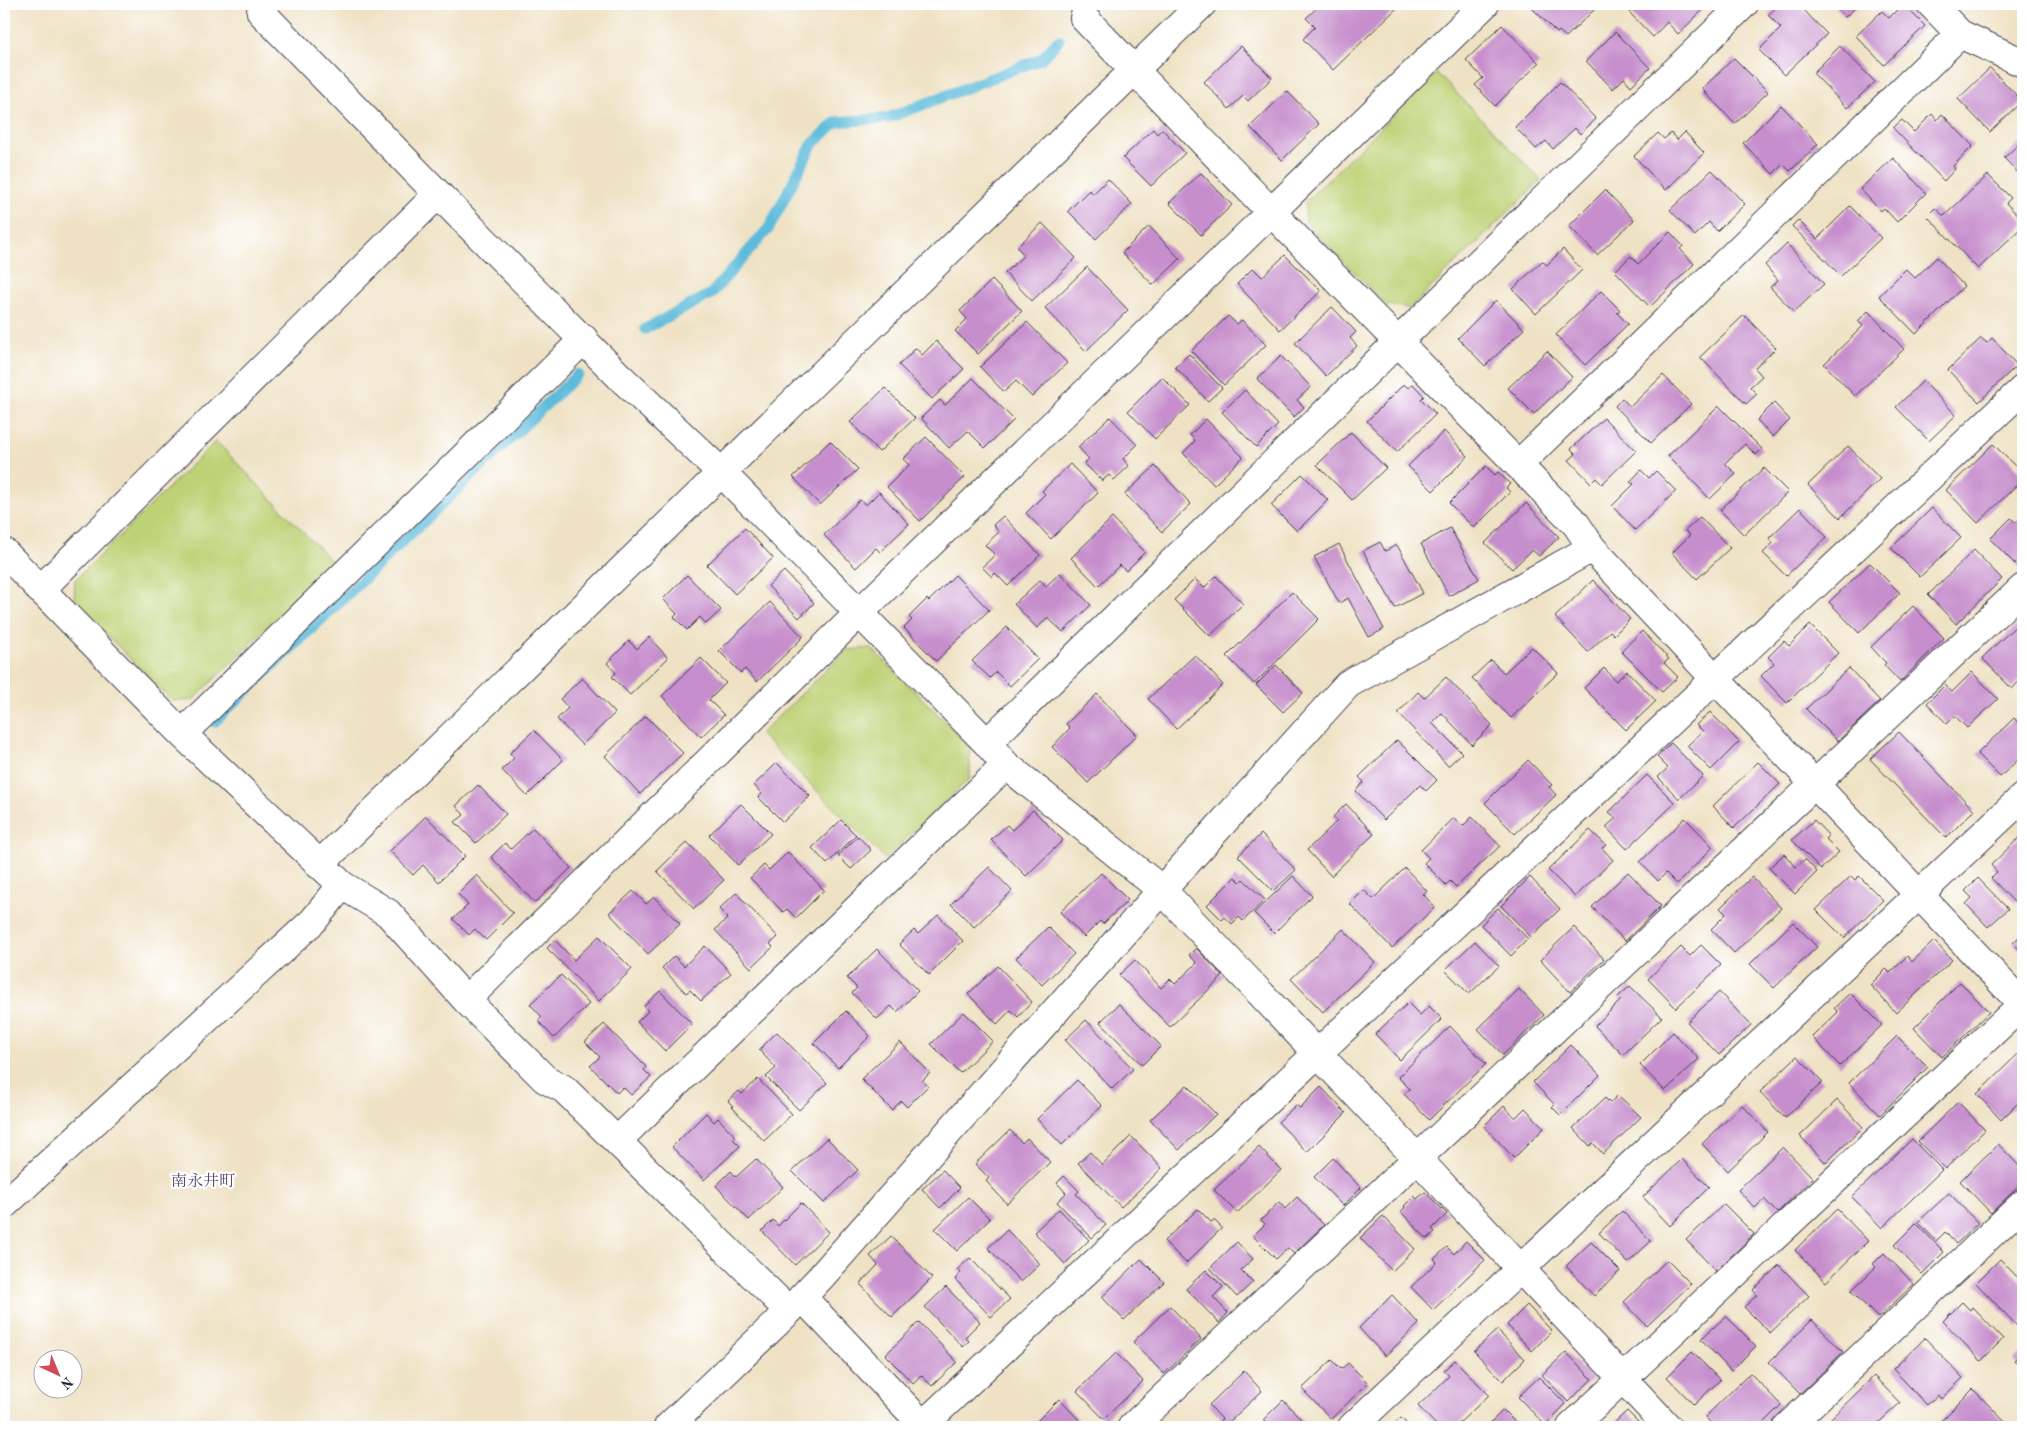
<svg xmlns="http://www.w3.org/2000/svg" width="2027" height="1431" font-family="'Old Standard TT','Noto Serif JP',serif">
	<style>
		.green { fill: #bdd174; stroke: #707a58 }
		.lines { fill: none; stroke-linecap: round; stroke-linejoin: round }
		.stream { stroke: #5dbcdb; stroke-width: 11 }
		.building { fill: #c68ecc }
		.minor-casing { stroke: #413f50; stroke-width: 30 }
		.minor { stroke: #fff; stroke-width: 28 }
		.labels { text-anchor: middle; stroke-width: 4.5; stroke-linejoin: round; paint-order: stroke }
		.neighbourhood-label { font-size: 16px; fill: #5b486e; stroke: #fff }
	</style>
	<rect width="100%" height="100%" fill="#fff"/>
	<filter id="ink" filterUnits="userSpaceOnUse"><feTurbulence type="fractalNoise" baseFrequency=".02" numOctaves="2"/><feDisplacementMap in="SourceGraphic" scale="10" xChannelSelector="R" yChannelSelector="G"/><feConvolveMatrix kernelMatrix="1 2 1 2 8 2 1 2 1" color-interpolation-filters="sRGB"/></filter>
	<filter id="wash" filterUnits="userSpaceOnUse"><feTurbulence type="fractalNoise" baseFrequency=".0096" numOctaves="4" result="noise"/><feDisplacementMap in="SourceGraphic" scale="20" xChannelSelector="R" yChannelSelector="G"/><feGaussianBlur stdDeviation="1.12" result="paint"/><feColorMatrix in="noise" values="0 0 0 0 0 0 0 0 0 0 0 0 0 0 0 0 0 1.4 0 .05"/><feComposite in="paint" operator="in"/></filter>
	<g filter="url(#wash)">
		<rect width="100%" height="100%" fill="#efe2c4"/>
		<path class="green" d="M1437,73L1541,180L1410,308L1387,305L1306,224L1305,202Z
			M216,441L333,563L193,700L172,701L74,602L75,580Z
			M871,648L970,746V778L885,859L760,734L847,650Z"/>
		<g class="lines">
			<path class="stream" d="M645,329L711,294L769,228L812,145L836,122L888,118L1041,59L1059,40
				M214,722L578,374"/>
		</g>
		<g id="blocks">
			<path class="building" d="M1321,4H1398L1400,5L1333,70L1303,39L1315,27L1306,18Z
				M1534,4H1589L1595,9L1566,37L1559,31L1557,33L1531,7Z
				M1638,4H1698L1704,9L1678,34L1667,22L1653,37L1629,12Z
				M1780,4H1798L1827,34L1784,75L1759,50L1781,28L1768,15Z
				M1833,4H1859L1845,17Z
				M1903,4L1925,26L1884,65L1856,36L1882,11L1889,18Z
				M1502,25L1539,63L1495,106L1475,85L1483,78L1466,60Z
				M1615,32L1650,68L1631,86L1624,78L1613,89L1586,61Z
				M1241,46L1272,78L1248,101L1243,96L1229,109L1204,82Z
				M1840,46L1875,82L1847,108L1813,73Z
				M1734,58L1768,92L1735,124L1702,89Z
				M1990,68L2022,101L1990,132L1958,99Z
				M1560,82L1596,119L1580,134L1575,128L1553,149L1546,141L1536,149L1515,127Z
				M1287,91L1319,124L1282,160L1250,127Z
				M1781,105L1818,144L1790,171L1783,164L1773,174L1743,143Z
				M1932,114L1937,120L1942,114L1973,146L1953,166L1955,169L1944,181L1893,128L1902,120L1914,132Z
				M1153,129L1157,134L1162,129L1185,153L1151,186L1123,158Z
				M1685,132L1704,153L1666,190L1634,156L1658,133L1664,139L1671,133L1677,140Z
				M2023,140V178L2004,158Z
				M1893,158L1926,193L1897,222L1884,208L1881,211L1860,189Z
				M1712,170L1745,204L1717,231L1709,222L1695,236L1670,210Z
				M1201,173L1232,205L1201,235L1169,203Z
				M1988,175L2011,198L2006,203L2023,221V226L1978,269L1927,216L1935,208L1944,216Z
				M1108,179L1132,204L1096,239L1068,211L1089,190L1093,194Z
				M1605,190L1634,220L1597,255L1569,226Z
				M1850,206L1881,238L1841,276L1792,226L1798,220L1817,239Z
				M1042,223L1076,258L1032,301L1005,273L1024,255L1017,247Z
				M1149,226L1180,259L1153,285L1122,253Z
				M1670,232L1683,246L1680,249L1694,264L1650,307L1615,271L1631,256L1638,264Z
				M1787,244L1824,284L1794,312L1770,287L1778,280L1765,265Z
				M1563,249L1582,270L1536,314L1513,289L1542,261L1547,265Z
				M1285,255L1321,291L1280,330L1237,284L1253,268L1262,277Z
				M1937,257L1964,286L1916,334L1879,296L1906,269L1915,278Z
				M1087,267L1128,310L1086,351L1045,308Z
				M992,280L1022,311L978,354L955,331L967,319L960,311Z
				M1601,291L1620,310L1617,313L1628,324L1585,365L1556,335Z
				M1496,300L1524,329L1485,366L1458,338Z
				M1332,307L1356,332L1350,338L1357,346L1326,376L1295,343Z
				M1868,311L1904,349L1855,396L1824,364L1863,326L1858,321Z
				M1744,315L1776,348L1755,368L1762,376L1750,387L1757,394L1746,404L1700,357Z
				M1228,316L1237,324L1242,320L1266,345L1224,385L1191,351Z
				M1027,322L1067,363L1032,397L1016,381L1004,392L980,367Z
				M1981,338L1987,343L1992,338L2017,365L1979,402L1948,370Z
				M936,341L964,369L932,399L899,365L916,348L922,355Z
				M1547,351L1572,377L1534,414L1508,388Z
				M1189,354L1222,388L1208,401L1175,367Z
				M1281,356L1311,387L1297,400L1304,407L1294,417L1257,379Z
				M1663,375L1691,404L1651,443L1615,406L1622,398L1630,407Z
				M1162,377L1190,405L1155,439L1128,411Z
				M973,378L1014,420L985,448L968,431L949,448L921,418L940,400L945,405Z
				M1923,381L1956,415L1929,441L1896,407Z
				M1404,384L1408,388L1413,384L1424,396L1421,399L1436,414L1397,452L1367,421Z
				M885,388L915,418L879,452L850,422Z
				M1245,390L1278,425L1256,447L1222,412Z
				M1774,403L1790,420L1773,437L1757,420Z
				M1719,406L1762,449L1756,455L1745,444L1725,463L1736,474L1710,499L1668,456Z
				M1110,417L1137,445L1123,459L1129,466L1114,480L1109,475L1102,481L1084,463L1089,459L1078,447Z
				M1604,418L1636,451L1602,484L1596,478L1591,483L1569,460L1576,454L1571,449Z
				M1206,419L1243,457L1214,485L1183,453L1195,441L1190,435Z
				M1444,431L1468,456L1433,491L1408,466Z
				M1351,432L1386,468L1352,500L1317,465Z
				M926,437L965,477L920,521L887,487L909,465L903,459Z
				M830,441L858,469L820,505L793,477Z
				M1993,444L2023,474V479L1978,523L1946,490Z
				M1848,446L1880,479L1840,518L1808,485Z
				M1070,464L1098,493L1051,539L1026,513L1045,494L1042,491Z
				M1155,466L1191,504L1162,532L1125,494Z
				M1486,466L1495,475L1498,472L1510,484L1506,488L1510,492L1474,528L1449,503Z
				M1764,468L1788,492L1744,535L1720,510Z
				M1641,470L1649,478L1656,471L1676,491L1635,530L1612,506L1634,484L1630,482Z
				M1302,474L1328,500L1297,531L1271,505Z
				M879,492L909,524L880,552L876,548L856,568L824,535L860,500L866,505Z
				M1526,503L1559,537L1539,556L1532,550L1512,569L1485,543Z
				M1800,508L1827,537L1786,576L1763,553L1773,543L1769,538Z
				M1932,508L1961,538L1920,577L1891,548Z
				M1003,516L1040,555L1008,586L995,573L992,577L982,567L995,555L985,545L999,532L993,525Z
				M2023,516V562L2018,567L1990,539L2011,518L2016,523Z
				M1700,517L1730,548L1697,579L1672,553L1690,535L1685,531Z
				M1112,518L1145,552L1126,571L1120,565L1098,586L1071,558Z
				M745,528L773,558L735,594L707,565Z
				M1450,528L1479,579L1449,596L1421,544Z
				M1380,542L1385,551L1397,545L1423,593L1395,608L1363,551Z
				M1339,544L1384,629L1369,637L1348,598L1339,603L1314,557Z
				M1974,550L2002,579L1956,624L1928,595Z
				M1870,563L1900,593L1859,633L1829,602Z
				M784,571L814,603L799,618L768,586Z
				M1060,573L1091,605L1063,632L1048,618L1037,628L1014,604L1040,580L1046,586Z
				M687,575L721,610L706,624L700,617L687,630L674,617L677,614L663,599Z
				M955,575L989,610L936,661L904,628L912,620L909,617L927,599L929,601Z
				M1216,576L1243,604L1210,636L1174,600L1195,579L1204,588Z
				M1593,580L1630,619L1614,635L1610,631L1588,652L1555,617Z
				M1292,592L1319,619L1254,684L1227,656Z
				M770,602L803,637L757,682L745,669L741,673L719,651Z
				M1913,606L1944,638L1900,682L1884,665L1886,663L1871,647Z
				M2023,619V677L2012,689L1982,658Z
				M1810,625L1838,653L1787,703L1761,676L1774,663L1768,657L1784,641L1789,646Z
				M1007,627L1038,659L1010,686L996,672L990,678L972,661Z
				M1642,631L1669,659L1664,663L1678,677L1662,692L1621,651Z
				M649,637L668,658L630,695L612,677L616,673L607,663L629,641L637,649Z
				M1532,647L1558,673L1511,718L1472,678L1491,660L1504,673Z
				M1195,655L1223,685L1176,729L1148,699Z
				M701,658L726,683L709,700L724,715L701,737L662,696Z
				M1276,665L1303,693L1283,712L1256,685Z
				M1604,668L1616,681L1627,671L1656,701L1626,730L1584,688Z
				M1849,668L1880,701L1838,741L1806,709Z
				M1972,672L1998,699L1967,728L1955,716L1947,724L1927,703L1945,685L1952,692Z
				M1446,677L1492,725L1472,745L1442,713L1432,723L1462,753L1448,766L1398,713L1418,692L1424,698Z
				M582,678L615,713L582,745L557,719L568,708L560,699Z
				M1097,694L1137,735L1088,783L1052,747L1070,728L1066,724Z
				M1710,712L1739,742L1711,770L1687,746L1703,731L1696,725Z
				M646,716L683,753L640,794L605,756Z
				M2014,718L2023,728V755L2000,777L1977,754Z
				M534,730L563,760L527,796L502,770L514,758L510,753Z
				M1899,732L1974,810L1946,838L1870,759Z
				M1397,740L1437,780L1426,791L1420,785L1384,820L1356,791L1364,782L1359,777Z
				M1671,743L1703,776L1679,799L1658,777L1668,768L1657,757Z
				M1528,760L1552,785L1549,787L1556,795L1515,834L1485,803Z
				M1758,762L1780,784L1734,828L1713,806Z
				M777,763L810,796L783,822L758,797L762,794L754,785Z
				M1647,775L1675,803L1627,849L1606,827L1616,818L1609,812Z
				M478,785L506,814L476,843L455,822L464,815L456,806Z
				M741,804L771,834L738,865L709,835Z
				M1346,804L1374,834L1331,876L1307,850L1337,821L1333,817Z
				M1033,810L1063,840L1026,876L991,840L1007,825L1012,830Z
				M426,816L465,856L439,882L423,865L413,875L390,851Z
				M1472,817L1500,846L1456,887L1450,881L1446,885L1424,863L1429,858L1421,850L1454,818L1463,826Z
				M1685,818L1713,847L1677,884L1666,873L1658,881L1640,862Z
				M841,820L856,835L827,864L812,848Z
				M1814,820L1829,836L1826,839L1839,852L1821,869L1792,840Z
				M533,828L571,868L535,903L491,857L505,843L511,849Z
				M1590,830L1606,845L1602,848L1613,860L1575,897L1548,870Z
				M1261,834L1296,870L1273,891L1238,856Z
				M2023,834V894L2015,903L1991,878L1997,872L1991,865Z
				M858,836L871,850L851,869L838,856Z
				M687,842L724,880L694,909L657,871Z
				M788,852L824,890L796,918L787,909L783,912L750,878L764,865L769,870Z
				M1784,854L1796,867L1805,859L1817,872L1795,894L1769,868Z
				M989,867L1012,891L974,927L951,904Z
				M1405,868L1427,891L1423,894L1435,907L1392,948L1350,904L1364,890L1373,899Z
				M1628,872L1661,906L1625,941L1592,907Z
				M1101,873L1128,900L1103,924L1100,921L1084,937L1060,912Z
				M477,875L513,913L486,940L475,929L469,935L453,919L468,905L458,894Z
				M1293,876L1312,896L1274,933L1254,913Z
				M1851,876L1855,880L1859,876L1883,900L1844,938L1816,910Z
				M1235,877L1240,882L1243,879L1265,900L1243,921L1239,917L1232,924L1225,917L1222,920L1207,905Z
				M1530,877L1560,909L1531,937L1501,906Z
				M1752,877L1781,908L1734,953L1711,929L1726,914L1720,908Z
				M1978,878L2008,909L1988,927L1966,904L1972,898L1965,891Z
				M633,891L646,904L654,897L680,924L648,954L609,913Z
				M736,893L778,937L770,944L773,947L751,968L715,930L728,918L719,909Z
				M1498,908L1528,939L1511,956L1481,925Z
				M938,915L963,941L929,975L899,944L914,930L918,934Z
				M1793,922L1817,947L1774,988L1750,964Z
				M1048,927L1074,954L1042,985L1016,958Z
				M1574,927L1604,959L1570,992L1540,960Z
				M1343,929L1375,962L1323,1012L1291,979Z
				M2023,933V953L2013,943Z
				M599,936L632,969L599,1001L547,948L555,940L574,960Z
				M1475,941L1499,966L1469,994L1445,970Z
				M1934,941L1952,960L1896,1013L1870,985L1886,969L1890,973L1907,956L1912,962Z
				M1701,945L1721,965L1676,1008L1648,979L1681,947L1690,956Z
				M705,946L731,973L701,1001L690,990L686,993L662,968L674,956L684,966Z
				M1196,948L1223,976L1170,1027L1119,975L1135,960L1161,988L1170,979L1175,984L1197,963L1189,955Z
				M877,949L918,991L897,1012L891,1006L877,1019L852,993L857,988L847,978Z
				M998,966L1032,1002L1018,1017L1011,1010L997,1024L968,994Z
				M561,975L589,1004L554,1038L538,1021L542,1017L530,1004Z
				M1960,982L1989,1012L1942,1057L1914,1028Z
				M1630,986L1662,1017L1623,1055L1595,1026L1621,1000L1618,997Z
				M1519,989L1544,1015L1503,1055L1478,1029Z
				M660,991L692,1024L665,1051L637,1022L648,1011L644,1006Z
				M1719,992L1751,1025L1719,1055L1687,1022Z
				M1850,993L1882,1025L1840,1066L1812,1037L1838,1012L1834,1008Z
				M1408,1003L1420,1015L1429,1006L1442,1019L1400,1060L1375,1034Z
				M1119,1004L1161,1046L1142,1065L1100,1022Z
				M846,1011L870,1036L838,1068L814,1043Z
				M964,1012L993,1041L960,1073L931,1044Z
				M1086,1020L1133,1069L1112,1089L1065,1040Z
				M604,1024L646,1067L644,1070L651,1077L631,1095L623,1087L617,1093L590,1066L600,1057L585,1042Z
				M1450,1026L1486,1064L1429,1120L1404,1094L1410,1089L1398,1077Z
				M777,1032L827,1083L799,1110L766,1077L776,1068L759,1050Z
				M1673,1032L1699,1059L1665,1091L1640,1065Z
				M1897,1036L1928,1067L1880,1115L1849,1083Z
				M900,1042L930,1073L922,1081L928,1086L907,1107L901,1101L892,1110L861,1079Z
				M1571,1045L1600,1075L1560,1115L1552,1107L1555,1105L1533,1082Z
				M2023,1049V1098L2001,1120L1977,1094Z
				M1797,1056L1823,1082L1785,1118L1760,1092Z
				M758,1079L792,1114L764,1141L732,1107L733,1106L728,1101L739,1091L742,1094Z
				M1077,1080L1102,1106L1062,1145L1037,1119Z
				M1187,1085L1216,1114L1179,1150L1150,1120Z
				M1321,1087L1346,1113L1307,1152L1278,1122L1296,1105L1300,1108Z
				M1618,1095L1641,1117L1603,1154L1593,1143L1590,1146L1573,1128L1605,1098L1610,1103Z
				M1837,1100L1863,1127L1826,1163L1800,1136Z
				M1958,1102L1985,1130L1945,1169L1918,1141Z
				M1742,1105L1768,1132L1728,1171L1702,1144Z
				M1504,1106L1515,1118L1525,1108L1544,1128L1514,1158L1484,1126Z
				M706,1113L714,1122L718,1118L736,1137L733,1139L740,1146L704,1180L672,1147Z
				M1010,1130L1022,1143L1027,1138L1050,1162L1007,1204L986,1181L989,1178L975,1164Z
				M1131,1136L1162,1168L1121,1207L1078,1163L1090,1152L1102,1165Z
				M827,1138L858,1170L824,1203L792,1171Z
				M1912,1139L1942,1170L1882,1228L1852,1197Z
				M1998,1144L2023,1170V1182L1991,1213L1960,1181Z
				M1259,1147L1281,1170L1237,1213L1214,1190Z
				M1783,1147L1813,1178L1777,1213L1764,1199L1755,1208L1738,1190Z
				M1333,1158L1361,1188L1343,1206L1314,1177Z
				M756,1159L783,1187L749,1220L716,1186L731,1171L736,1177Z
				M1682,1159L1709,1187L1670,1226L1643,1197Z
				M943,1170L960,1188L940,1208L922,1189Z
				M1064,1176L1079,1191L1076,1194L1106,1225L1092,1238L1057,1202L1066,1193L1057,1183Z
				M1425,1192L1447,1214L1432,1229L1435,1232L1427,1239L1401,1212L1405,1207L1404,1206L1414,1196L1417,1199Z
				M1949,1193L1978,1223L1956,1244L1945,1232L1936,1241L1918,1222Z
				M968,1197L990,1219L957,1251L935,1229Z
				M1297,1197L1324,1225L1294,1254L1288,1248L1276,1259L1253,1236L1265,1224L1261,1220L1279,1202L1285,1209Z
				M801,1203L829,1232L795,1265L762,1231L773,1220L778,1226Z
				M1724,1204L1754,1234L1716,1271L1686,1240Z
				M1059,1209L1089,1240L1065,1264L1034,1232Z
				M1198,1209L1211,1222L1214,1220L1222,1228L1186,1263L1164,1241Z
				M1837,1209L1868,1241L1826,1282L1795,1250Z
				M1622,1211L1651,1241L1628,1263L1599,1233Z
				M1383,1216L1415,1249L1392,1271L1360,1238Z
				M1916,1223L1944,1252L1922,1274L1894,1245Z
				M1007,1230L1040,1264L1021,1282L988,1248Z
				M891,1236L932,1278L892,1317L860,1284L878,1265L870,1256Z
				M1466,1241L1485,1260L1433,1310L1411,1287L1437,1262L1434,1259L1447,1247L1454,1254Z
				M1237,1242L1253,1259L1241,1270L1253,1282L1237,1297L1210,1268Z
				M1591,1242L1620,1271L1594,1296L1566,1266Z
				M1884,1253L1914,1284L1878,1318L1851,1291L1876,1267L1873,1264Z
				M970,1258L1010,1299L991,1317L955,1279L961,1273L957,1270Z
				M1141,1259L1164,1282L1124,1320L1102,1297Z
				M2000,1259L2023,1283V1321L2018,1327L1976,1283Z
				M1667,1260L1691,1284L1647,1326L1624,1302Z
				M1779,1265L1809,1296L1770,1333L1744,1307L1757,1295L1753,1290Z
				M1206,1270L1223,1287L1213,1297L1228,1313L1219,1323L1186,1289Z
				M946,1287L980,1322L965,1337L969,1341L963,1347L925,1307Z
				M1392,1295L1419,1324L1385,1356L1359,1328Z
				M1962,1302L1970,1310L1972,1307L2003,1339L1981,1361L1943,1321Z
				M1527,1305L1552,1331L1532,1351L1507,1325Z
				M1170,1306L1201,1339L1164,1374L1133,1342Z
				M1726,1316L1756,1346L1731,1371L1701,1339Z
				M1812,1320L1843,1352L1800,1394L1769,1362Z
				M919,1322L957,1362L932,1386L921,1375L913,1383L885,1355Z
				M1497,1330L1525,1359L1503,1381L1474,1351Z
				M1925,1338L1963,1378L1941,1399L1938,1395L1927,1405L1893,1369Z
				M1566,1352L1592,1379L1568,1402L1542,1375Z
				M1692,1352L1720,1380L1694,1405L1667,1377Z
				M2023,1352V1369L2014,1360Z
				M1116,1353L1143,1381L1104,1419L1077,1391Z
				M1332,1360L1341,1369L1348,1363L1368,1383L1331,1419L1302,1389Z
				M1455,1360L1489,1395L1455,1427H1438L1418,1406L1449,1376L1444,1370Z
				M1244,1371L1262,1391L1224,1427H1213L1222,1419L1209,1405Z
				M1750,1373L1781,1405L1759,1427H1715L1705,1417Z
				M1874,1376L1900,1403L1874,1427H1824L1823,1426Z
				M1539,1377L1566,1404L1545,1425L1518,1397Z
				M1973,1389L2010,1427H1945L1940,1422Z
				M1059,1399L1084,1425L1081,1427H1043L1037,1421Z
				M1283,1400L1309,1427H1270L1263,1420Z
				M1503,1410L1520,1427H1486Z
				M1627,1411L1643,1427H1610Z
				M1401,1418L1410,1427H1391Z"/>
		</g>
	</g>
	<g filter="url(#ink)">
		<use href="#blocks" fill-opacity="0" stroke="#413f50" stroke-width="1"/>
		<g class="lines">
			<defs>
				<path id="minor" d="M1931,4L1960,34L2023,63
					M261,12L438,194L619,376L722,473L987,743L1006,765L1162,890L1417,1158L1668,1427
					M1084,18L1271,212L1576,524L1592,548L2023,1005
					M1518,465L1960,34
					M4,552L182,734L342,885L388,913L466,1000L545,1079L564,1089L789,1311
					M40,590L438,194
					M182,734L584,339
					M987,743L1744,4
					M319,865L1202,4
					M466,1000L858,614L1485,4
					M617,1141L1006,765
					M4,1205L313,921L342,885
					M802,1297L925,1427
					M923,1425L2023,389
					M668,1427L789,1311L820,1278L1162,890L1348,684L1592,548
					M1132,1427L2023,588
					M1352,1427L2023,797
					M1571,1427L2023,1004
					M1787,1427L2023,1204"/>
			</defs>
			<use href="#minor" class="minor-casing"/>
			<use href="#minor" class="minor"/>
		</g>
	</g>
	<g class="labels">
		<g class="neighbourhood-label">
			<text x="203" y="1186">南永井町</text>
		</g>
	</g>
	<rect width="2027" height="1431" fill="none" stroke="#fff" stroke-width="20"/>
	<g transform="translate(58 1374) rotate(136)"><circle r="24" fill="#ffffff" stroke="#a7a7b1"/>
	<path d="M0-4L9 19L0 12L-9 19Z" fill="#d1495b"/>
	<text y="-8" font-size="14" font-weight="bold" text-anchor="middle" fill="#22223b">N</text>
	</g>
</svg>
